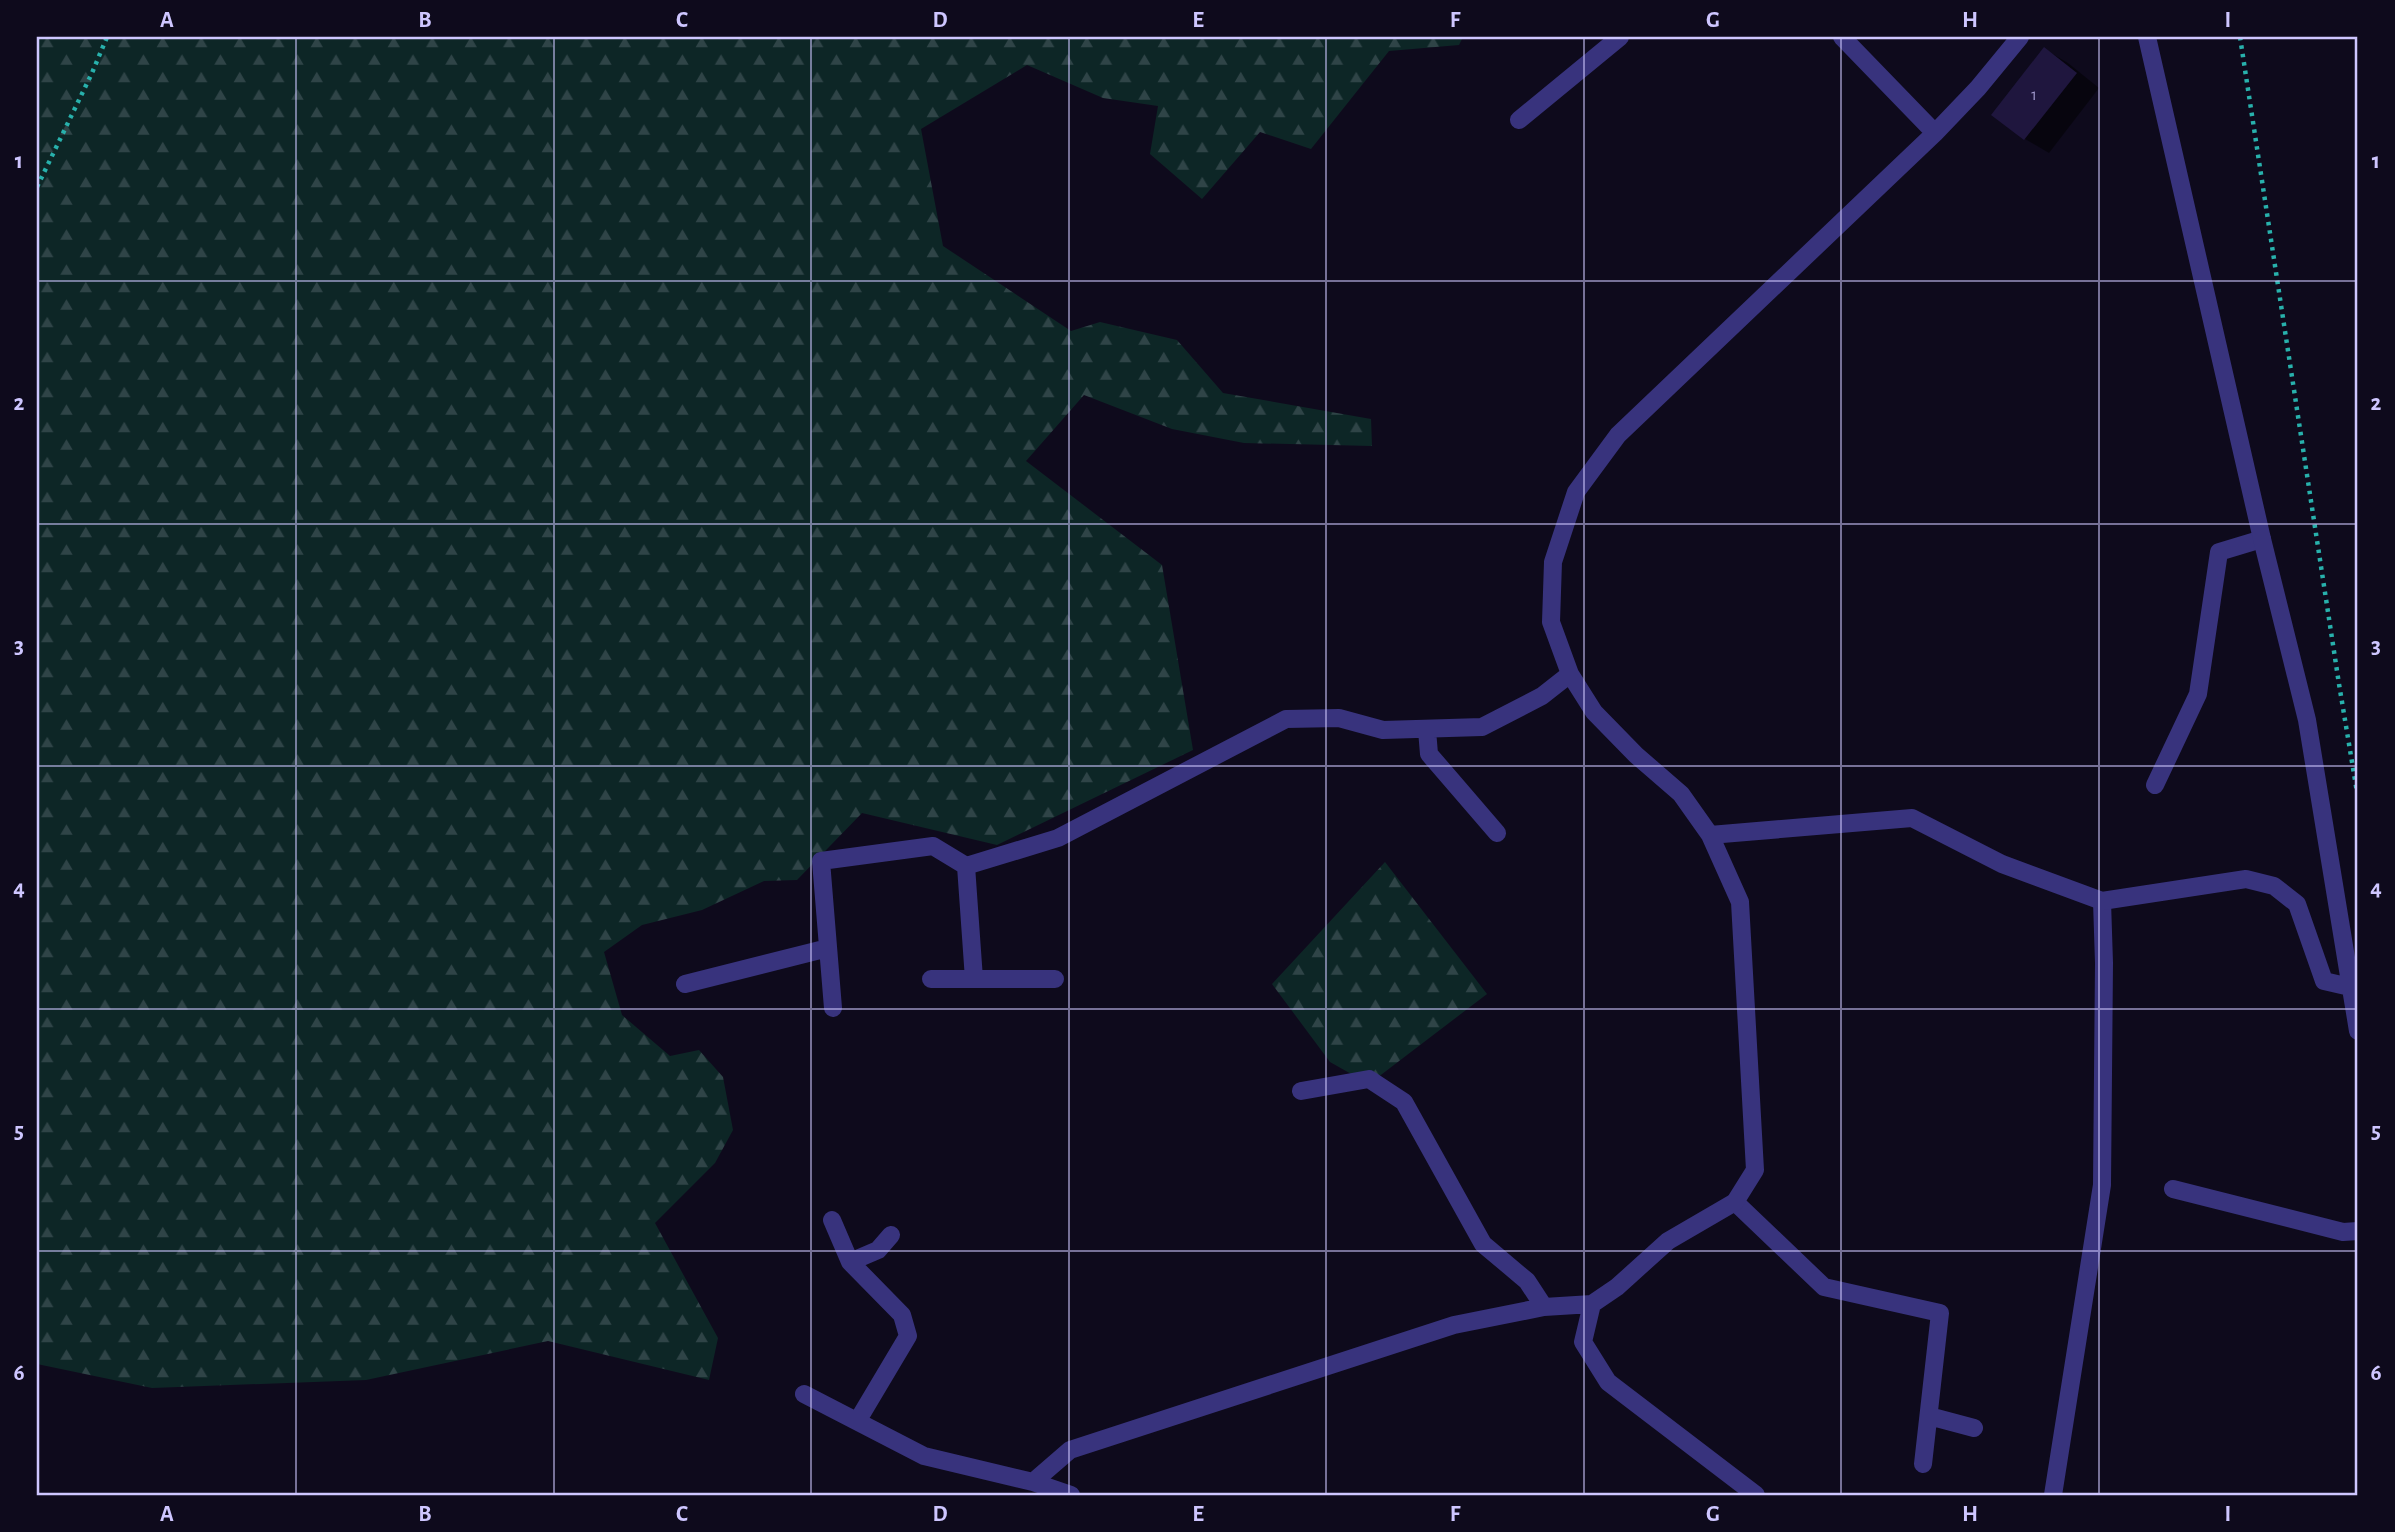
<svg xmlns="http://www.w3.org/2000/svg" width="2395" height="1532" font-family="'Alegreya Sans',sans-serif">
	<style>
		.forest { fill: url(#forest-firs) }
		.shadow { fill: #0007 }
		.building { fill: #1f163e }
		.lines { fill: none; stroke-linecap: round; stroke-linejoin: round }
		.path { stroke: #28b1ac; stroke-width: 4.5; stroke-dasharray: 3.5 5; stroke-linecap: butt }
		.lane { stroke: #38337d; stroke-width: 18 }
		.street { stroke: #38337d; stroke-width: 18 }
		.grid { fill: none; stroke: #cec6ff; stroke-width: 2; stroke-opacity: 0.55 }
		.labels { text-anchor: middle; stroke-width: 6; stroke-linejoin: round; paint-order: stroke }
		.number-label { font-size: 16px; fill: #a29acf }
		.neatline { fill: none; stroke: #cec6ff; stroke-width: 2.5 }
		.grid-label { font-size: 23px; text-anchor: middle; font-weight: bold; fill: #cec6ff }
	</style>
	<defs>
		<pattern id="forest-firs" width="22" height="20" patternUnits="userSpaceOnUse" patternTransform="scale(1.75)"><rect width="22" height="20" fill="#0d2626"/><path d="M5 1l3.5 6h-7zM16 11l3.5 6h-7z" fill="#2f4447"/></pattern>
	</defs>
	<rect width="100%" height="100%" fill="#0e0a1c"/>
	<path class="forest" d="M37,37H1463L1459,45L1389,51L1311,149L1260,132L1202,199L1150,154L1158,106L1103,98L1027,65L921,129L943,246L1071,331L1100,322L1177,340L1223,393L1371,419L1372,446L1244,443L1172,429L1084,395L1026,461L1162,565L1193,750L997,845L862,813L797,880L764,881L702,910L642,925L604,952L622,1015L670,1056L699,1050L723,1077L733,1130L715,1163L655,1223L718,1338L709,1380L548,1341L366,1380L152,1388L37,1364Z
		M1385,862L1487,994L1369,1084L1330,1062L1272,984Z"/>
	<path class="shadow" d="M2044,49L2068,63L2099,88L2049,153L2025,139L1993,114Z"/>
	<path class="building" d="M2044,47L2077,73L2024,140L1991,115Z"/>
	<g class="lines">
		<path class="path" d="M2240,37L2339,684L2358,798
			M37,187L92,73L107,37"/>
		<path class="lane" d="M1519,120L1620,37
			M2155,785L2198,694L2219,552L2262,539
			M1735,1202L1824,1287L1940,1313L1923,1464
			M1929,1416L1974,1428
			M2053,1495L2102,1185L2104,963L2102,901"/>
		<path class="street" d="M1842,37L1935,133
			M2147,37L2262,539L2307,720L2358,1031
			M1427,730L1429,754L1497,833
			M1710,835L1912,818L2002,864L2102,901L2246,879L2274,886L2297,904L2324,981L2350,987
			M966,866L974,979
			M931,979H1055
			M685,984L828,948
			M833,1008L821,861L933,846L966,866L1058,838L1286,719L1339,718L1383,730L1482,727L1542,696L1570,674
			M1301,1091L1369,1079L1404,1102L1483,1244L1527,1281L1544,1307
			M2173,1189L2343,1232L2358,1231
			M832,1220L850,1262L902,1315L908,1336L858,1420
			M850,1262L878,1250L891,1235
			M1592,1304L1583,1342L1608,1382L1756,1495
			M804,1394L924,1456L1033,1482L1071,1495
			M1033,1482L1070,1450L1454,1325L1544,1307L1592,1304L1617,1287L1668,1241L1735,1202L1755,1170L1740,902L1710,835L1681,794L1636,755L1594,712L1570,674L1551,622L1553,562L1576,492L1618,435L1935,133L1978,88L2020,37"/>
	</g>
	<path class="grid" d="M296,37V1495M554,37V1495M811,37V1495M1069,37V1495M1326,37V1495M1584,37V1495M1841,37V1495M2099,37V1495M37,281H2358M37,524H2358M37,766H2358M37,1009H2358M37,1251H2358"/>
	<g class="labels">
		<g class="number-label">
			<text x="2034" y="100">1</text>
		</g>
	</g>
	<rect width="2395" height="1532" fill="none" stroke="#0e0a1c" stroke-width="77"/>
	<rect x="38" y="38" width="2318" height="1456" class="neatline"/>
	<g class="grid-label">
		<text x="167" y="27">A</text>
		<text x="425" y="27">B</text>
		<text x="682" y="27">C</text>
		<text x="940" y="27">D</text>
		<text x="1198" y="27">E</text>
		<text x="1455" y="27">F</text>
		<text x="1713" y="27">G</text>
		<text x="1970" y="27">H</text>
		<text x="2228" y="27">I</text>
		<text x="19" y="168">1</text>
		<text x="2376" y="168">1</text>
		<text x="19" y="410">2</text>
		<text x="2376" y="410">2</text>
		<text x="19" y="653">3</text>
		<text x="2376" y="653">3</text>
		<text x="19" y="895">4</text>
		<text x="2376" y="895">4</text>
		<text x="19" y="1138">5</text>
		<text x="2376" y="1138">5</text>
		<text x="19" y="1380">6</text>
		<text x="2376" y="1380">6</text>
		<text x="167" y="1521">A</text>
		<text x="425" y="1521">B</text>
		<text x="682" y="1521">C</text>
		<text x="940" y="1521">D</text>
		<text x="1198" y="1521">E</text>
		<text x="1455" y="1521">F</text>
		<text x="1713" y="1521">G</text>
		<text x="1970" y="1521">H</text>
		<text x="2228" y="1521">I</text>
	</g>
</svg>
